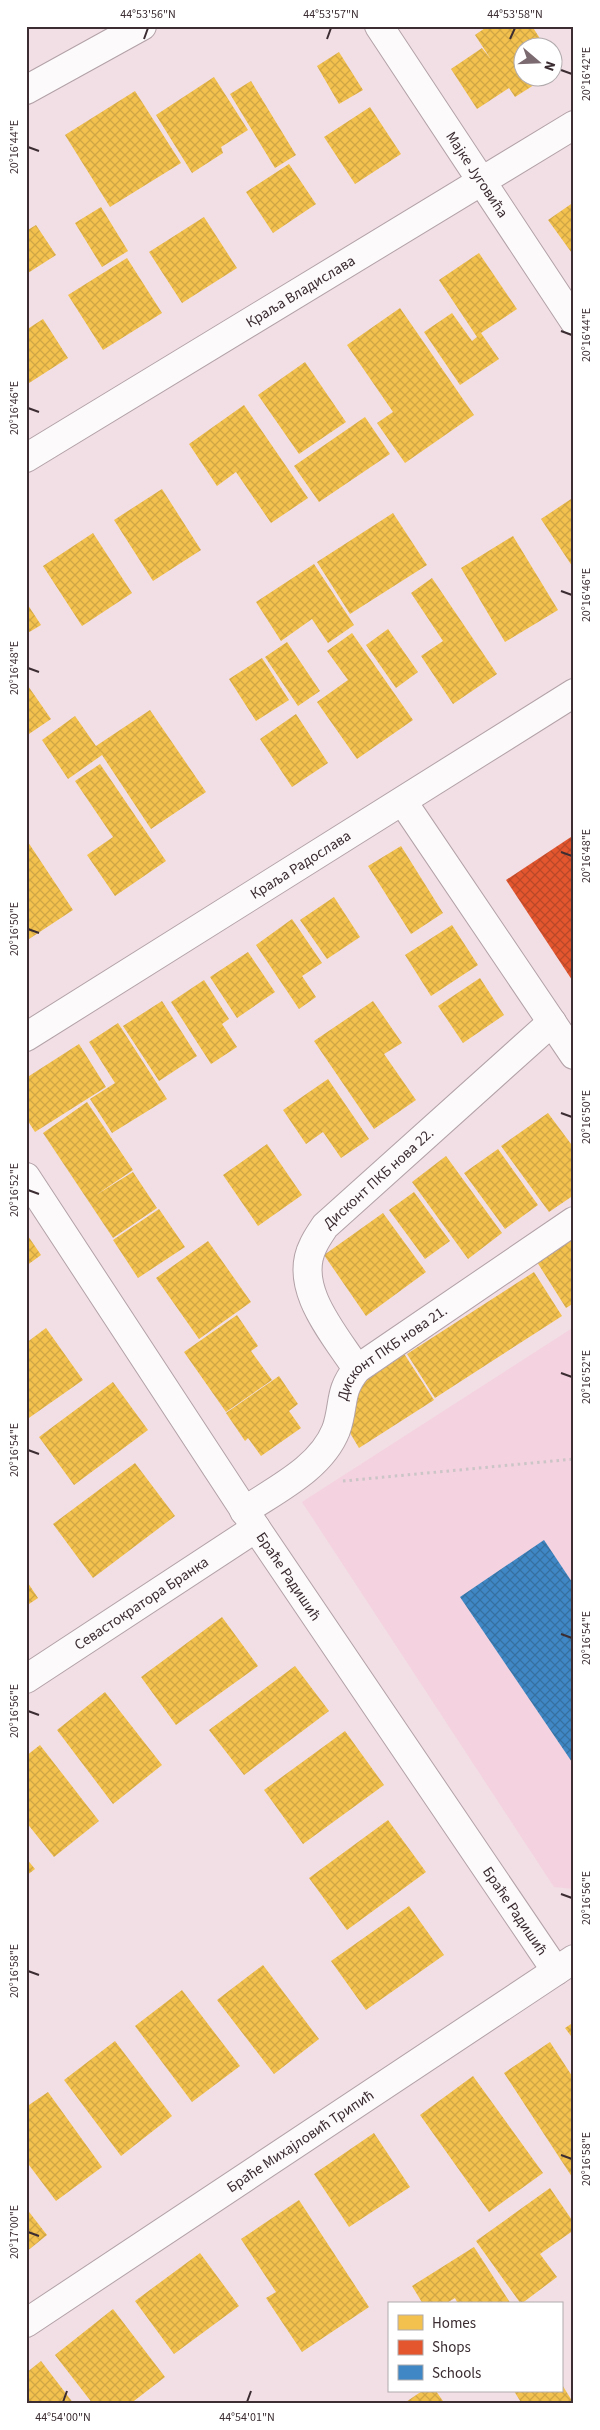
<svg xmlns="http://www.w3.org/2000/svg" width="600" height="2430" font-family="'Source Sans 3',sans-serif">
	<style>
		.built { fill: #f4d2df }
		.homes { fill: url(#homes-cross-hatch) }
		.shops { fill: url(#shops-cross-hatch) }
		.schools { fill: url(#schools-cross-hatch) }
		.lines { fill: none; stroke-linecap: round; stroke-linejoin: round }
		.street-casing { stroke: #b2a2a8; stroke-width: 30 }
		.secondary-casing { stroke: #b2a2a8; stroke-width: 30 }
		.path { stroke: #cbc5c7; stroke-width: 3; stroke-dasharray: 2.5 4; stroke-linecap: butt }
		.street { stroke: #fdfafb; stroke-width: 28 }
		.secondary { stroke: #fdfafb; stroke-width: 28 }
		.ticks { fill: none; stroke: #3b2d32; stroke-width: 2 }
		.labels { text-anchor: middle; stroke-width: 5; stroke-linejoin: round; paint-order: stroke }
		.street-label { font-size: 15px; fill: #3b2d32; stroke: #fff }
		.neatline { fill: none; stroke: #3b2d32; stroke-width: 2 }
		.ticks-label { font-size: 12px; text-anchor: middle; fill: #3b2d32 }
	</style>
	<defs>
		<pattern id="homes-cross-hatch" width="8" height="8" patternUnits="userSpaceOnUse" patternTransform="scale(1.25)"><rect width="8" height="8" fill="#f2c14e"/><path d="M0 0l8 8M0 8l8-8" fill="none" stroke="#d0a645"/></pattern>
		<pattern id="shops-cross-hatch" width="8" height="8" patternUnits="userSpaceOnUse" patternTransform="scale(1.25)"><rect width="8" height="8" fill="#e4572e"/><path d="M0 0l8 8M0 8l8-8" fill="none" stroke="#ba4828"/></pattern>
		<pattern id="schools-cross-hatch" width="8" height="8" patternUnits="userSpaceOnUse" patternTransform="scale(1.25)"><rect width="8" height="8" fill="#3f88c5"/><path d="M0 0l8 8M0 8l8-8" fill="none" stroke="#3670a1"/></pattern>
	</defs>
	<rect width="100%" height="100%" fill="#f2dee5"/>
	<path class="built" d="M574,1327V1889L554,1887L302,1502Z"/>
	<path class="homes" d="M488,26H532L546,48H522V78H545L515,97L509,88L477,109L451,69L482,48L490,58L475,35Z
		M339,52L363,90L339,104L317,66Z
		M214,77L248,130L221,147L223,153L192,173L156,115Z
		M251,81L296,155L275,168L230,94Z
		M135,91L181,163L110,207L65,135Z
		M370,107L401,154L355,184L324,137Z
		M289,164L316,204L273,233L246,192Z
		M574,202V256L548,220Z
		M101,207L128,251L102,267L75,223Z
		M204,217L237,268L182,303L149,252Z
		M36,225L56,255L28,273L26,231Z
		M479,253L517,309L481,333L499,359L460,385L424,332L452,313L472,341L477,337L439,280Z
		M127,258L162,313L103,350L68,295Z
		M400,308L474,415L405,463L377,423L393,412L347,345Z
		M43,319L68,358L26,385V330Z
		M305,362L346,422L299,454L258,395Z
		M244,405L308,498L271,523L236,472L217,486L189,444Z
		M365,417L390,454L319,502L294,466Z
		M162,489L201,550L153,581L114,520Z
		M574,497V569L541,519Z
		M393,513L427,565L350,614L317,562Z
		M93,533L132,593L82,626L43,566Z
		M513,536L558,610L505,642L461,568Z
		M314,564L354,625L328,643L312,619L281,641L256,602Z
		M432,578L497,674L453,704L421,656L443,641L411,593Z
		M26,602L41,625L26,634Z
		M388,629L418,672L396,688L366,645Z
		M352,633L413,720L357,759L317,702L348,680L327,651Z
		M287,642L320,691L298,706L265,657Z
		M262,658L289,700L256,721L229,679Z
		M26,683L51,719L26,736Z
		M150,710L206,792L151,829L102,755L68,779L42,740L75,716L96,746Z
		M296,714L328,763L292,787L260,739Z
		M100,764L166,861L115,896L87,855L113,837L75,781Z
		M26,839L73,910L26,941Z
		M401,846L443,913L411,934L368,866Z
		M334,897L360,937L327,959L300,920Z
		M292,919L322,963L302,976L316,997L299,1009L256,945Z
		M452,925L478,965L431,996L405,955Z
		M248,952L275,992L237,1018L210,977Z
		M480,978L504,1015L463,1043L438,1006Z
		M204,980L229,1019L222,1024L237,1047L211,1064L171,1002Z
		M162,1001L197,1056L159,1081L123,1026Z
		M373,1001L402,1043L384,1054L416,1100L374,1129L314,1041Z
		M118,1023L167,1099L112,1133L90,1099L115,1083L89,1042Z
		M79,1044L106,1087L35,1132L26,1118V1078Z
		M328,1079L369,1139L341,1158L323,1132L306,1144L283,1110Z
		M87,1102L133,1170L96,1195L133,1172L157,1208L113,1238L43,1133Z
		M548,1113L574,1148V1195L549,1212L501,1146Z
		M267,1144L302,1195L258,1226L223,1175Z
		M498,1149L538,1205L505,1229L464,1173Z
		M446,1156L502,1233L468,1259L412,1182Z
		M414,1192L450,1241L425,1259L389,1210Z
		M159,1209L185,1247L138,1278L113,1240Z
		M383,1213L426,1272L366,1316L324,1255Z
		M26,1233L41,1255L26,1266Z
		M573,1238L574,1303L566,1308L537,1262Z
		M208,1241L251,1302L199,1339L156,1278Z
		M534,1272L562,1316L435,1398L407,1354Z
		M237,1315L258,1346L251,1351L272,1380L226,1412L184,1352Z
		M46,1328L83,1380L26,1420V1343Z
		M403,1352L434,1400L359,1448L347,1428L358,1382Z
		M279,1376L298,1404L289,1411L301,1428L261,1456L248,1438L245,1441L226,1413Z
		M113,1382L148,1430L74,1485L39,1437Z
		M135,1463L175,1516L93,1578L53,1524Z
		M26,1580L38,1598L26,1606Z
		M222,1617L258,1666L176,1725L141,1677Z
		M295,1666L329,1711L244,1775L209,1730Z
		M105,1692L162,1765L113,1804L57,1730Z
		M345,1731L384,1785L303,1844L264,1790Z
		M40,1745L99,1821L54,1857L26,1822V1756Z
		M388,1820L426,1872L347,1930L309,1878Z
		M26,1858L35,1869L26,1876Z
		M409,1906L444,1955L366,2010L331,1961Z
		M263,1965L319,2039L274,2074L217,2000Z
		M182,1990L240,2066L192,2102L135,2026Z
		M574,2022V2040L565,2028Z
		M115,2041L172,2116L121,2156L64,2080Z
		M550,2042L574,2079V2180L504,2073Z
		M473,2076L543,2173L489,2212L420,2115Z
		M48,2092L102,2167L56,2201L26,2161V2107Z
		M374,2133L410,2187L349,2227L314,2174Z
		M550,2188L574,2223V2230L540,2254L557,2277L521,2304L476,2241Z
		M299,2200L369,2307L302,2352L266,2298L276,2292L241,2239Z
		M26,2208L47,2235L26,2252Z
		M474,2247L511,2304H458L455,2298L445,2304H423L412,2286Z
		M200,2253L239,2306L174,2354L135,2301Z
		M113,2309L165,2377L130,2404H93L55,2355Z
		M41,2361L74,2404H26V2373Z
		M561,2383L574,2404H522L514,2391H561Z
		M422,2391H436L445,2404H403Z"/>
	<path class="shops" d="M574,835V983L506,880Z"/>
	<path class="schools" d="M544,1540L574,1585V1765L460,1597Z"/>
	<g class="lines">
		<defs>
			<g id="street">
				<path id="s1" d="M26,458L574,125"/>
				<path d="M403,802L574,1055"/>
				<path id="s2" d="M26,1177L256,1528L556,1971"/>
				<path id="s3" d="M357,1369C336,1336 292,1288 313,1246C316,1239 321,1232 325,1226L552,1022"/>
				<path id="s4" d="M244,1511C277,1489 321,1468 336,1430C345,1404 338,1392 357,1369L574,1221"/>
				<path id="s5" d="M26,1679L256,1528"/>
				<path id="s6" d="M26,2323L574,1959"/>
			</g>
			<g id="secondary">
				<path id="s7" d="M379,26L574,321"/>
				<path d="M26,90L142,26"/>
				<path id="s8" d="M26,1037L574,693"/>
			</g>
		</defs>
		<use href="#street" class="street-casing"/>
		<use href="#secondary" class="secondary-casing"/>
		<path class="path" d="M343,1481L574,1459"/>
		<use href="#street" class="street"/>
		<use href="#secondary" class="secondary"/>
	</g>
	<path class="ticks" d="M144,39L148,28M327,39L331,28M510,39L515,28M561,70L572,74M28,147L39,151M561,331L572,335M28,408L39,412M561,591L572,595M28,668L39,672M561,852L572,856M28,929L39,933M561,1113L572,1117M28,1190L39,1194M561,1373L572,1377M28,1450L39,1454M561,1634L572,1638M28,1711L39,1715M561,1894L572,1898M28,1971L39,1975M561,2155L572,2159M28,2232L39,2236M63,2402L67,2391M247,2402L251,2391"/>
	<g class="labels">
		<g class="street-label">
			<text dy="5" stroke="none"><textPath href="#s7" startOffset="178">Мајке Југовића</textPath></text>
			<text dy="5" stroke="none"><textPath href="#s1" startOffset="321">Краља Владислава</textPath></text>
			<text dy="5" stroke="none"><textPath href="#s8" startOffset="324">Краља Радослава</textPath></text>
			<text dy="5" stroke="none"><textPath href="#s3" startOffset="232">Дисконт ПКБ нова 22.</textPath></text>
			<text dy="5" stroke="none"><textPath href="#s4" startOffset="226">Дисконт ПКБ нова 21.</textPath></text>
			<text dy="5" stroke="none"><textPath href="#s2" startOffset="478">Браће Радишић</textPath></text>
			<text dy="5" stroke="none"><textPath href="#s5" startOffset="138">Севастократора Бранка</textPath></text>
			<text dy="5" stroke="none"><textPath href="#s2" startOffset="882">Браће Радишић</textPath></text>
			<text dy="5" stroke="none"><textPath href="#s6" startOffset="329">Браће Михајловић Трипић</textPath></text>
		</g>
	</g>
	<rect width="600" height="2430" fill="none" stroke="#ffffff" stroke-width="55"/>
	<rect x="388" y="2302" width="175" height="90" fill="#ffffff" stroke="#b1abad"/>
	<rect x="398" y="2315" width="25" height="15" fill="#f2c14e" stroke="#b1abad"/>
	<text x="432" y="2328" font-size="15" fill="#3b2d32">Homes</text>
	<rect x="398" y="2340" width="25" height="15" fill="#e4572e" stroke="#b1abad"/>
	<text x="432" y="2352" font-size="15" fill="#3b2d32">Shops</text>
	<rect x="398" y="2365" width="25" height="15" fill="#3f88c5" stroke="#b1abad"/>
	<text x="432" y="2378" font-size="15" fill="#3b2d32">Schools</text>
	<g transform="translate(538 62) rotate(109)"><circle r="24" fill="#ffffff" stroke="#b1abad"/>
	<path d="M0-4L9 19L0 12L-9 19Z" fill="#7b6b71"/>
	<text y="-8" font-size="14" font-weight="bold" text-anchor="middle" fill="#3b2d32">N</text>
	</g>
	<rect x="28" y="28" width="544" height="2374" class="neatline"/>
	<g class="ticks-label">
		<text x="148" y="18">44°53'56"N</text>
		<text x="331" y="18">44°53'57"N</text>
		<text x="515" y="18">44°53'58"N</text>
		<text transform="translate(586 74) rotate(-90)" y="4">20°16'42"E</text>
		<text transform="translate(14 147) rotate(-90)" y="4">20°16'44"E</text>
		<text transform="translate(586 335) rotate(-90)" y="4">20°16'44"E</text>
		<text transform="translate(14 408) rotate(-90)" y="4">20°16'46"E</text>
		<text transform="translate(586 595) rotate(-90)" y="4">20°16'46"E</text>
		<text transform="translate(14 668) rotate(-90)" y="4">20°16'48"E</text>
		<text transform="translate(586 856) rotate(-90)" y="4">20°16'48"E</text>
		<text transform="translate(14 929) rotate(-90)" y="4">20°16'50"E</text>
		<text transform="translate(586 1117) rotate(-90)" y="4">20°16'50"E</text>
		<text transform="translate(14 1190) rotate(-90)" y="4">20°16'52"E</text>
		<text transform="translate(586 1377) rotate(-90)" y="4">20°16'52"E</text>
		<text transform="translate(14 1450) rotate(-90)" y="4">20°16'54"E</text>
		<text transform="translate(586 1638) rotate(-90)" y="4">20°16'54"E</text>
		<text transform="translate(14 1711) rotate(-90)" y="4">20°16'56"E</text>
		<text transform="translate(586 1898) rotate(-90)" y="4">20°16'56"E</text>
		<text transform="translate(14 1971) rotate(-90)" y="4">20°16'58"E</text>
		<text transform="translate(586 2159) rotate(-90)" y="4">20°16'58"E</text>
		<text transform="translate(14 2232) rotate(-90)" y="4">20°17'00"E</text>
		<text x="63" y="2421">44°54'00"N</text>
		<text x="247" y="2421">44°54'01"N</text>
	</g>
</svg>
